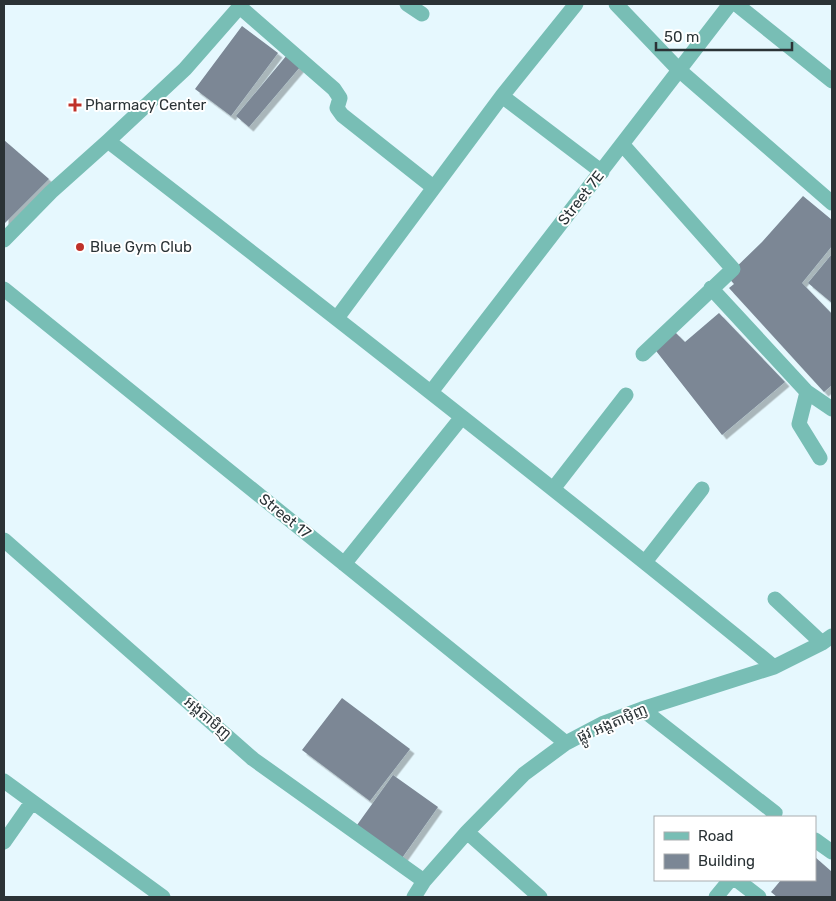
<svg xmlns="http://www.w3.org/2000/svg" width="836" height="901" font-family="Rubik,'Noto Sans Khmer',sans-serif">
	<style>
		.building { fill: #7b8795; filter: url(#shadow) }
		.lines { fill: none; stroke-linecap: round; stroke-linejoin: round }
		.minor { stroke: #78beb5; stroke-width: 15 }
		.poi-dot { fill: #bf3129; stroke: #fff; stroke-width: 2 }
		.labels { text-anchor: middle; stroke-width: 4; stroke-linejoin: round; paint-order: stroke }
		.poi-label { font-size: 15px; fill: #2b3336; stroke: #fff; text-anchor: start }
		.street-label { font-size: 15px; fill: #2b3336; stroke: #fff }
	</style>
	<defs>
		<filter id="shadow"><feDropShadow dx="4.5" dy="4.5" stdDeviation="0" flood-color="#0004"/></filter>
	</defs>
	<rect width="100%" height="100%" fill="#e6f8fe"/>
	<path class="building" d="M242,26L278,53L231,116L195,89Z
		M287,55L300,67L249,127L236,116Z
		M4,140L49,179L4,224Z
		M803,196L832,220V246L802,283L832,314V385L824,392L729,288L734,284L727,276L762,242Z
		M832,254V303L808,283Z
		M719,313L785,382L722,435L653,347L675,332L685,342Z
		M342,698L410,749L370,801L302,750Z
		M393,775L438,807L402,858L357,825Z
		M815,857L832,872V897H777L771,892L781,880H815Z"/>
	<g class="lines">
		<path class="minor" d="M407,4L422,14
			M616,4L679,70L832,203
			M736,4L832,81
			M240,7L334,89L340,98L337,108L342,115L433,187
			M502,96L602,172
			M108,141C332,314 555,488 774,667
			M622,144L733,269L643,354
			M4,240L51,192L108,141L185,69L242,4
			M711,288L807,392L832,409
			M4,289L566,743
			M337,318L502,96L576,4
			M431,392L730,4
			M807,392L799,424L820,458
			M553,489L626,395
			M4,540L253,759L424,881
			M645,562L702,489
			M344,564L462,417
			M775,599L822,643
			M642,709L775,813L773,817
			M4,781L163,897
			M467,832L540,897
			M815,840L832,852
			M4,842L32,802
			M737,880L759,897
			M414,897L424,881L467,832L524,774L566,743L604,723L642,709L774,667L822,643L832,636
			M716,897L730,880"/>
	</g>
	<g class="poi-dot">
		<path d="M72.5 97.5h5v5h5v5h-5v5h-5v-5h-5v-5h5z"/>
		<circle cx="80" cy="247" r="5"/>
	</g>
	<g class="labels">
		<g class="poi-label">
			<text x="85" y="110">Pharmacy Center</text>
			<text x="90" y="252">Blue Gym Club</text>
		</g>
		<g class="street-label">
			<text transform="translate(581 198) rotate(-52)" y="5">Street 7E</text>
			<text transform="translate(285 516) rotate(39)" y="5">Street 17</text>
			<text transform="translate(208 718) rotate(41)" y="5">អង្គតាមិញ</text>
			<text transform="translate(612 723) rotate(-23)" y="5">ផ្លូវ អង្តតាម៉ិញ</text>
		</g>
	</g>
	<rect width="836" height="901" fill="none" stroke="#2b3336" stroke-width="10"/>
	<rect x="654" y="816" width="162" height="65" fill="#ffffff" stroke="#aaadaf"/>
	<rect x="664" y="832" width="25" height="8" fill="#78beb5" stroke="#aaadaf"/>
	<text x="698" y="841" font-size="15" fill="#2b3336">Road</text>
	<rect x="664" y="854" width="25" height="15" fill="#7b8795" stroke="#aaadaf"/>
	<text x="698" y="866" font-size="15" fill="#2b3336">Building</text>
	<path d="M656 42v8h136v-8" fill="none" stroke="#2b3336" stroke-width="2.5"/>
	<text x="664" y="42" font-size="15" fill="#2b3336" stroke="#ffffff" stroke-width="4" paint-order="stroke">50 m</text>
</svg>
